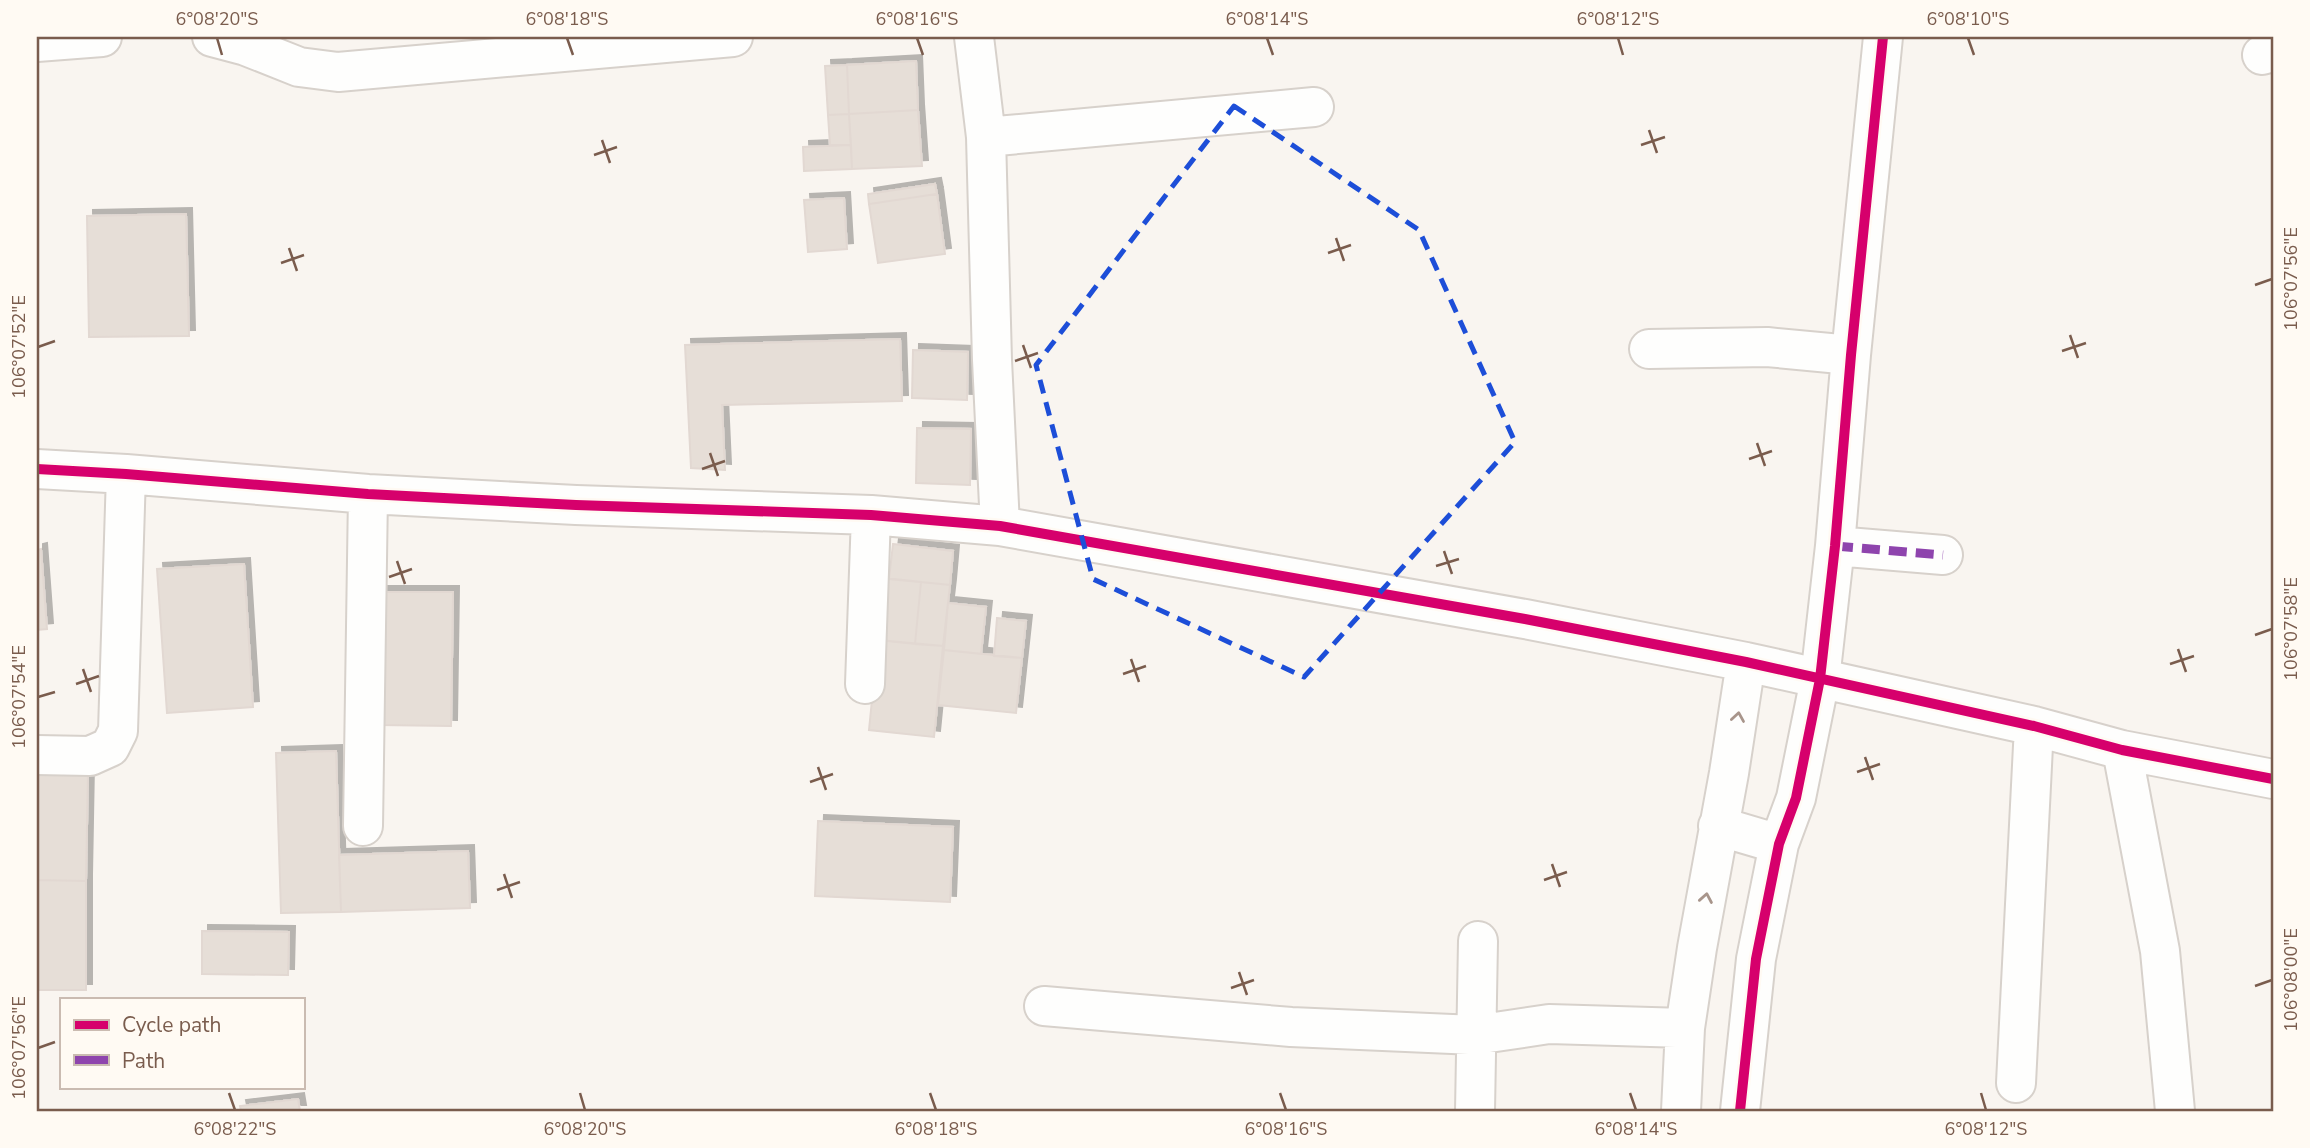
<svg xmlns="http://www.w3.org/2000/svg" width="2310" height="1148" font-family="'Nunito Sans',sans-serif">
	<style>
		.building { fill: #e6ded7; stroke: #e2d8d2; stroke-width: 2; filter: url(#shadow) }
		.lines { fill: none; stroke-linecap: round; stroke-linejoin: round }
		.minor-casing { stroke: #d7d1cb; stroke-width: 42 }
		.minor { stroke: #fefefd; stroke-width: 38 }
		.quiet { stroke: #8e44ad; stroke-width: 9; stroke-dasharray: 18 9; stroke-linecap: butt }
		.cycleway-casing { stroke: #fffaf3; stroke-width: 15 }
		.cycleway { stroke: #d6006c; stroke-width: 10 }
		.oneway { stroke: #a8958b }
		.marked { fill: none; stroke: #1d4ed8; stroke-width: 5; stroke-dasharray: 14 9; stroke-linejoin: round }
		.ticks { fill: none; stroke: #7a5c4d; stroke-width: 2.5 }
		.neatline { fill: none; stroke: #7a5c4d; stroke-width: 2.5 }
		.ticks-label { font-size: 18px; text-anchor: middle; fill: #7a5c4d }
	</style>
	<defs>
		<filter id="shadow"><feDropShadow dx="6" dy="-6" stdDeviation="0" flood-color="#0004"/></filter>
	</defs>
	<rect width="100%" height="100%" fill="#f9f5f0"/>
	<path class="building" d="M916,61L918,110L849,114L847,65Z
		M847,65L849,114L828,115L825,66Z
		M918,110L922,166L852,169L849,114Z
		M849,114L851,145H830L828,115Z
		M851,145L852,169L804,171L803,147Z
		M935,184L937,194L869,204L868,194Z
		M937,194L945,254L878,263L869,204Z
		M844,198L847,249L808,252L804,200Z
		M186,214L189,336L89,337L87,216Z
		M900,339L902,401L722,405L725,470L691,468L685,345Z
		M913,350L968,352L967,400L912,398Z
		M917,428L971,429L970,485L916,483Z
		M893,544L953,551L950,585L889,579Z
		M41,549L47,629L37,630V550Z
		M244,564L253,707L167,713L157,569Z
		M885,578L921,582L915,644L878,640Z
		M921,582L950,585L943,646L915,644Z
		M381,592H453L451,726L379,725Z
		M948,603L986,607L981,654L944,650Z
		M997,618L1026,621L1022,658L994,656Z
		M878,640L943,646L934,737L869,730Z
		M944,650L1022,658L1016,713L938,705Z
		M336,751L341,912L281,913L276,753Z
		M37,768L88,770L86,881L37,880Z
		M818,821L953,827L950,902L815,896Z
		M468,851L470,908L341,912L339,855Z
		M37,880L86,881V990H37Z
		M202,931L289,932L288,975L202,974Z
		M298,1099L300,1111H241L240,1106Z"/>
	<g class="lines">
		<defs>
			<path id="minor" d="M212,37L246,46L299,67L338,72L733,37
				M974,37L986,137L992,360L1000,526
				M37,42L102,37
				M2262,55L2273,52
				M986,137L1314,107
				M1649,349L1767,347L1851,355
				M37,469L126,474L368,494L576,505L871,515L1000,526L1525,619L1746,662L2034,726L2122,750L2273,779
				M1835,546L1943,555
				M865,684L871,515
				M2122,750L2160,951L2175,1111
				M37,755L90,756L110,747L118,731L126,474
				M363,826L368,494
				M1718,826L1779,844
				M1044,1006L1291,1027L1475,1035L1549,1024L1685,1028
				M2016,1083L2034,726
				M1475,1111L1478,941
				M1681,1111L1685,1028L1697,948L1729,773L1746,662
				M1740,1111L1756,959L1779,844L1796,798L1820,679L1835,546L1851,355L1883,37"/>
		</defs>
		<use href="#minor" class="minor-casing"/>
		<use href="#minor" class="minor"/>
		<path class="quiet" d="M1835,546L1943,555"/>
		<defs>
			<path id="cycleway" d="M37,469L126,474L368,494L576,505L871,515L1000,526L1525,619L1746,662L2034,726L2122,750L2273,779
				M1740,1111L1756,959L1779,844L1796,798L1820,679L1835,546L1851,355L1883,37"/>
		</defs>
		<use href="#cycleway" class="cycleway-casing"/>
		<use href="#cycleway" class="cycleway"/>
	</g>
	<defs><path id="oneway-chevron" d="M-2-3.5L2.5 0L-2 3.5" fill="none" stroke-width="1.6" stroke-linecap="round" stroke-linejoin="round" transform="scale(1.75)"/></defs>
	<g class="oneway">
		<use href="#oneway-chevron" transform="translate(1738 717) rotate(-81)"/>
		<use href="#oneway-chevron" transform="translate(1706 898) rotate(-80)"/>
	</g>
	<path class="marked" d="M1234,106L1419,230L1515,442L1304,677L1093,579L1036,365Z"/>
	<path class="ticks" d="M217,38L222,55M567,38L573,55M917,38L923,55M1267,38L1273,55M1618,38L1623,55M1968,38L1974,55M1649,130L1657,153M602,140L610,163M1641,145L1665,137M594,155L617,147M1336,238L1344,261M289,248L297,271M1328,253L1351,245M281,263L304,255M2255,285L2272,279M2070,335L2078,358M1023,345L1031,368M38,347L55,341M2062,351L2086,343M1015,361L1038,353M1757,443L1765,466M710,453L718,476M1749,459L1772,451M702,469L725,461M1444,551L1452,574M397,561L405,584M1436,566L1459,559M389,577L412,569M2255,635L2272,629M2178,649L2186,672M1131,659L1139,682M2170,664L2194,656M83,669L91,692M1123,674L1146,666M76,684L99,676M38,697L55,692M1865,757L1873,780M818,767L826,790M1857,772L1880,764M810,782L833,774M1552,864L1560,887M504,874L512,898M1544,880L1567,872M497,890L520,882M1239,972L1247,995M2255,986L2272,980M1231,988L1254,980M38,1048L55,1042M229,1093L235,1110M580,1093L585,1110M930,1093L936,1110M1280,1093L1286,1110M1630,1093L1636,1110M1981,1093L1986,1110"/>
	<rect width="2310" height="1148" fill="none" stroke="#fffaf3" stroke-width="77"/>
	<rect x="60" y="998" width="245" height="91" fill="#fffaf3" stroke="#cabbb1" stroke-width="2"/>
	<rect x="74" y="1020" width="35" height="10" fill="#d6006c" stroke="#cabbb1" stroke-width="2"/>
	<text x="122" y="1032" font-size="21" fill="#7a5c4d">Cycle path</text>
	<rect x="74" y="1055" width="35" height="10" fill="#8e44ad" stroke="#cabbb1" stroke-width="2"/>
	<text x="122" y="1068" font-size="21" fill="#7a5c4d">Path</text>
	<rect x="38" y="38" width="2234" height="1072" class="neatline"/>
	<g class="ticks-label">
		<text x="217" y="25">6°08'20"S</text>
		<text x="567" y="25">6°08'18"S</text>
		<text x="917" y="25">6°08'16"S</text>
		<text x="1267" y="25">6°08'14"S</text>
		<text x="1618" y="25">6°08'12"S</text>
		<text x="1968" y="25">6°08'10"S</text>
		<text transform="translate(2291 279) rotate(-90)" y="6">106°07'56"E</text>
		<text transform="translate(19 347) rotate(-90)" y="6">106°07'52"E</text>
		<text transform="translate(2291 629) rotate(-90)" y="6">106°07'58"E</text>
		<text transform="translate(19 697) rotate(-90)" y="6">106°07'54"E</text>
		<text transform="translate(2291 980) rotate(-90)" y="6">106°08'00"E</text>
		<text transform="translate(19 1048) rotate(-90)" y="6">106°07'56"E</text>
		<text x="235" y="1135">6°08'22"S</text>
		<text x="585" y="1135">6°08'20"S</text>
		<text x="936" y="1135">6°08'18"S</text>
		<text x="1286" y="1135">6°08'16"S</text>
		<text x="1636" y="1135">6°08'14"S</text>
		<text x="1986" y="1135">6°08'12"S</text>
	</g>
</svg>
